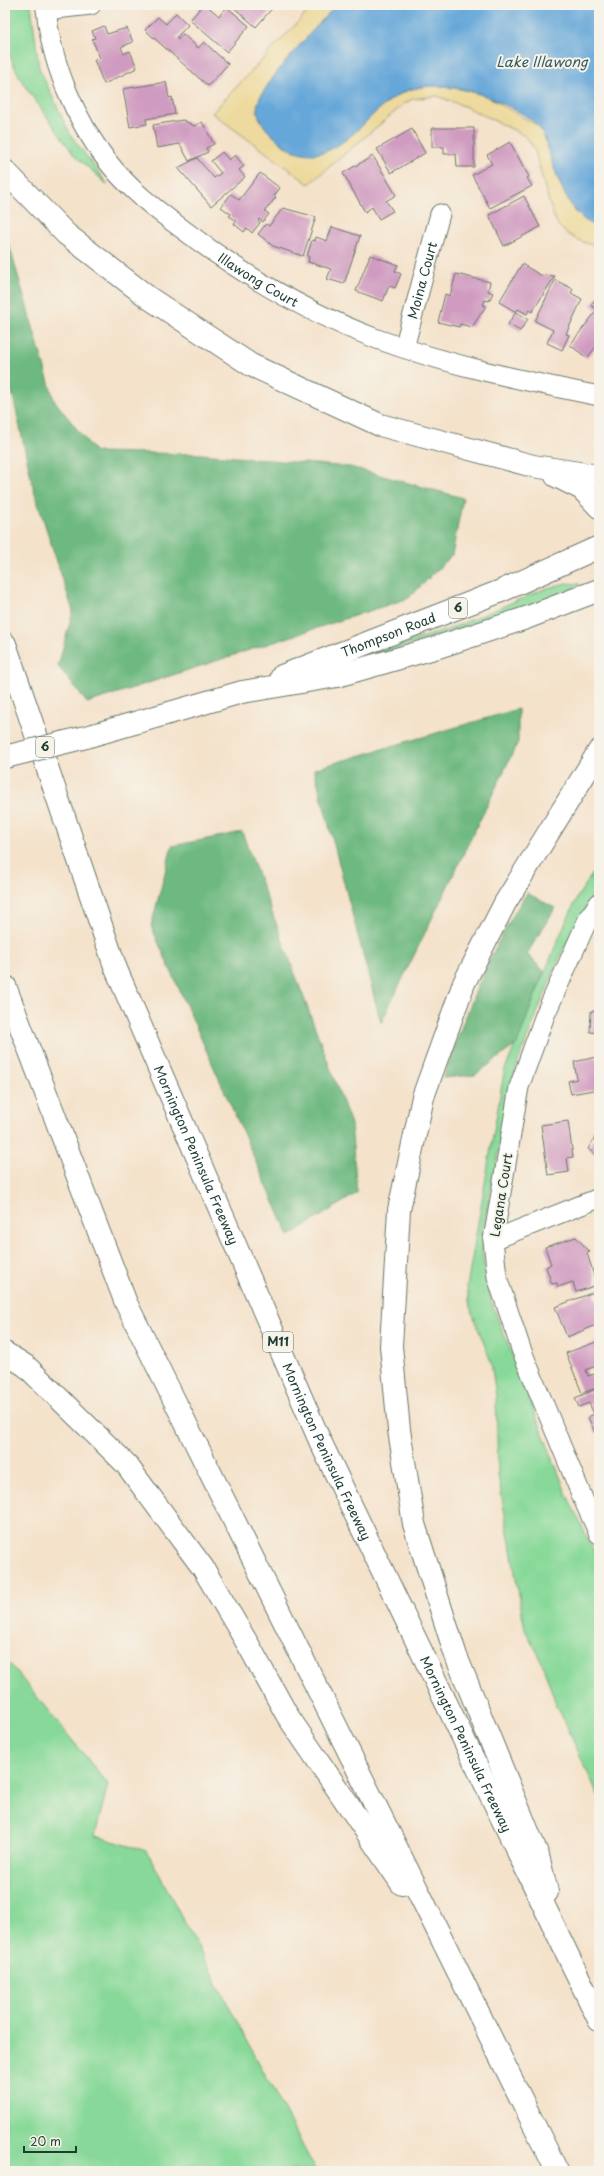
<svg xmlns="http://www.w3.org/2000/svg" width="604" height="2176" font-family="'Playpen Sans',sans-serif">
	<style>
		.green { fill: #88d999; stroke: #548b66 }
		.forest { fill: #6eb981; stroke: #467b5a }
		.sand { fill: #eeda9e; stroke: #868c69 }
		.water { fill: #66a7d9; stroke: #427286 }
		.building { fill: #d09bc1 }
		.lines { fill: none; stroke-linecap: round; stroke-linejoin: round }
		.street-casing { stroke: #6a7769; stroke-width: 21 }
		.primary-casing { stroke: #6a7769; stroke-width: 24 }
		.highway-casing { stroke: #6a7769; stroke-width: 24 }
		.street { stroke: #fff; stroke-width: 19 }
		.primary { stroke: #fff; stroke-width: 22 }
		.highway { stroke: #fff; stroke-width: 22 }
		.primary-bridge-casing { stroke: #6a7769; stroke-width: 24; stroke-linecap: butt }
		.primary-bridge { stroke: #fff; stroke-width: 22 }
		.labels { text-anchor: middle; stroke-width: 4; stroke-linejoin: round; paint-order: stroke }
		.shield { fill: #f7f3e8; stroke: #60746a; stroke-width: 1 }
		.shield-label { font-size: 12px; font-weight: bold; fill: #1f3d34 }
		.street-label { font-size: 13px; fill: #1f3d34; stroke: #f7f3e8 }
		.water-label { font-size: 14px; font-style: italic; fill: #345d66; stroke: #f7f3e8 }
	</style>
	<rect width="100%" height="100%" fill="#f7f3e8"/>
	<filter id="ink" filterUnits="userSpaceOnUse"><feTurbulence type="fractalNoise" baseFrequency=".025" numOctaves="2"/><feDisplacementMap in="SourceGraphic" scale="8" xChannelSelector="R" yChannelSelector="G"/><feConvolveMatrix kernelMatrix="1 2 1 2 8 2 1 2 1" color-interpolation-filters="sRGB"/></filter>
	<filter id="wash" filterUnits="userSpaceOnUse"><feTurbulence type="fractalNoise" baseFrequency=".012" numOctaves="4" result="noise"/><feDisplacementMap in="SourceGraphic" scale="16" xChannelSelector="R" yChannelSelector="G"/><feGaussianBlur stdDeviation="0.9" result="paint"/><feColorMatrix in="noise" values="0 0 0 0 0 0 0 0 0 0 0 0 0 0 0 0 0 1.4 0 .05"/><feComposite in="paint" operator="in"/></filter>
	<g filter="url(#wash)">
		<rect width="100%" height="100%" fill="#f4e2cb"/>
		<path class="green" d="M5,5H31L39,68L70,134L108,185L74,155L21,80L5,45Z
			M566,583L579,584L580,587L564,595L319,674L357,656L447,630L544,589Z
			M599,864V883L560,956L516,1067L482,1234L483,1259L491,1301L567,1495L599,1562V1797L555,1701L540,1657L525,1630L498,1475L496,1396L491,1362L470,1307L467,1287L504,1072L560,935L578,896Z
			M5,1658L108,1784L95,1836L147,1851L316,2171H5Z"/>
		<path class="forest" d="M5,240L8,241L54,400L95,452L201,454L350,467L463,498L452,555L409,598L87,703L58,666L73,611L34,491L5,360Z
			M518,709V742L381,1023L314,769Z
			M242,832L351,1124L357,1193L289,1236L151,926L172,846Z
			M527,893L555,908L527,954L544,971L517,1044L475,1075L443,1078C466,1014 489,950 527,893Z"/>
		<path class="sand" d="M314,5H336L276,74L260,97L264,126L285,147L381,108L395,97L410,89L426,86H441L464,90L486,96L538,126L544,136L560,182L576,213L599,228V247C585,243 568,238 558,225C551,215 539,164 534,148L526,137L518,132L464,106L437,96L412,99L404,104L309,184L212,113Z"/>
		<path class="water" d="M336,5H599V228C570,218 559,183 550,156C547,146 545,133 537,125C528,115 499,101 485,96C457,85 421,80 395,97C382,105 371,117 361,127C349,137 339,147 324,152C308,157 291,152 279,141C269,133 257,121 257,107C258,87 320,23 336,5Z"/>
		<g id="blocks">
			<path class="building" d="M203,5H206L219,16L227,7L249,26L227,52L190,20Z
				M231,5H275L256,27Z
				M176,13L188,25L176,38L178,40L183,34L198,48L204,42L228,64L208,86L145,30L158,17L166,24Z
				M104,26L107,34L127,28L133,42L121,47L124,54L130,51L137,68L104,84L94,60L100,58L92,39L95,38L92,31Z
				M166,82L169,98L172,97L175,114L146,119L147,124L130,127L123,89Z
				M183,120L194,126L202,122L214,144L206,148L208,152L189,161L180,144L157,148L153,125Z
				M432,128H474V167H457L456,154H444V147H432Z
				M412,129L425,153L391,173L377,149Z
				M510,142L529,177L527,178L532,186L490,208L472,175L492,164L487,155Z
				M222,152L229,160L235,155L244,166L239,170L245,177L211,206L178,168L197,158L214,178L221,173L211,161Z
				M373,156L396,195L386,201L393,211L379,219L372,207L365,212L343,173Z
				M260,173L280,188L274,196L276,197L265,211L269,214L263,222L259,219L258,220L260,223L252,233L247,228L244,232L234,224L237,221L229,216L231,214L221,207L231,194L239,200Z
				M524,196L540,227L504,246L489,215Z
				M283,208L316,217L303,256L273,246L258,234L266,224L269,226Z
				M332,227L360,236L344,284L327,279L331,269L308,262L309,257L307,256L312,240L315,241L316,237L327,241Z
				M370,255L398,265L395,271L401,274L395,288L389,286L383,301L356,291Z
				M522,264L540,275L555,276L532,312L529,310L527,314L518,309L516,312L528,319L520,331L508,324L516,312L499,302Z
				M456,274L490,282L488,291L493,293L489,301L485,300L483,305L486,306L472,327L460,324L459,327L438,322L445,294L450,296Z
				M555,280L573,289L571,293L582,299L566,334L569,335L562,350L547,343L553,330L535,321Z
				M599,295V346L596,347L587,358L570,345L597,310L591,305Z
				M591,1011H599V1033L590,1032Z
				M596,1057L597,1060L599,1059V1089L571,1094L568,1081L577,1079L574,1062Z
				M568,1121L573,1157L567,1158L569,1172L548,1175L541,1125Z
				M599,1130V1157L588,1149Z
				M576,1237L590,1252L587,1253L597,1285L576,1292L573,1282L558,1287L557,1283L552,1284L546,1267L551,1264L545,1247Z
				M594,1292L599,1307V1324L567,1337L555,1307Z
				M599,1341V1374L596,1366L586,1370L588,1376L598,1373L599,1387L582,1393L566,1353Z
				M599,1388V1432L595,1433L588,1417L594,1414L589,1403L579,1407L575,1398Z"/>
		</g>
	</g>
	<g filter="url(#ink)">
		<use href="#blocks" fill-opacity="0" stroke="#6a7769" stroke-width="1"/>
		<g class="lines">
			<defs>
				<g id="street">
					<path id="s1" d="M46,5C49,59 75,120 108,162C128,188 155,209 181,228C241,274 305,312 377,339C448,365 524,381 599,396"/>
					<path d="M46,10L91,5"/>
					<path id="s2" d="M404,348L440,214"/>
					<path d="M599,903L589,917L545,1015L519,1087L493,1240L497,1277L521,1349L584,1501L599,1534"/>
					<path d="M493,1240L599,1198"/>
				</g>
				<g id="primary">
					<path id="s3" d="M282,676L501,591L599,547"/>
					<path d="M86,737L242,692L337,676L438,647L526,618L599,590"/>
				</g>
				<g id="highway">
					<path d="M5,171L66,234L149,298L251,365L380,425L533,466L599,476"/>
					<path d="M556,476L582,489L599,507"/>
					<path id="s4" d="M5,644L116,969L320,1441L599,2020"/>
					<path d="M5,986L126,1303L557,2171"/>
					<path d="M5,1353L26,1366L126,1464L203,1568L249,1646L287,1715L402,1884"/>
					<path d="M547,1892L538,1856L456,1656L414,1524L399,1430L391,1346L399,1210L423,1097L464,983L505,903L599,751"/>
				</g>
			</defs>
			<use href="#street" class="street-casing"/>
			<use href="#primary" class="primary-casing"/>
			<use href="#highway" class="highway-casing"/>
			<use href="#street" class="street"/>
			<use href="#primary" class="primary"/>
			<use href="#highway" class="highway"/>
			<defs>
				<path id="primary-bridge" d="M5,757L86,737"/>
			</defs>
			<use href="#primary-bridge" class="primary-bridge-casing"/>
			<use href="#primary-bridge" class="primary-bridge"/>
		</g>
	</g>
	<g class="labels">
		<g class="shield">
			<rect x="449" y="598" width="18" height="20" rx="3"/>
			<rect x="36" y="737" width="18" height="20" rx="3"/>
			<rect x="263" y="1332" width="30" height="20" rx="3"/>
		</g>
		<g class="shield-label">
			<text x="458" y="612">6</text>
			<text x="45" y="751">6</text>
			<text x="278" y="1346">M11</text>
		</g>
		<g class="street-label">
			<text dy="5" stroke="none"><textPath href="#s1" startOffset="363">Illawong Court</textPath></text>
			<text dy="5" stroke="none"><textPath href="#s2" startOffset="70">Moina Court</textPath></text>
			<text dy="5" stroke="none"><textPath href="#s3" startOffset="114">Thompson Road</textPath></text>
			<text dy="5" stroke="none"><textPath href="#s4" startOffset="546">Mornington Peninsula Freeway</textPath></text>
			<text transform="translate(501 1195) rotate(-81)" y="5">Legana Court</text>
			<text dy="5" stroke="none"><textPath href="#s4" startOffset="870">Mornington Peninsula Freeway</textPath></text>
			<text dy="5" stroke="none"><textPath href="#s4" startOffset="1194">Mornington Peninsula Freeway</textPath></text>
		</g>
		<g class="water-label">
			<text x="542" y="67">Lake Illawong</text>
		</g>
	</g>
	<rect width="604" height="2176" fill="none" stroke="#f7f3e8" stroke-width="20"/>
	<path d="M24 2146v6h52v-6" fill="none" stroke="#1f3d34" stroke-width="2"/>
	<text x="30" y="2146" font-size="12" fill="#1f3d34" stroke="#f7f3e8" stroke-width="3" paint-order="stroke">20 m</text>
</svg>
